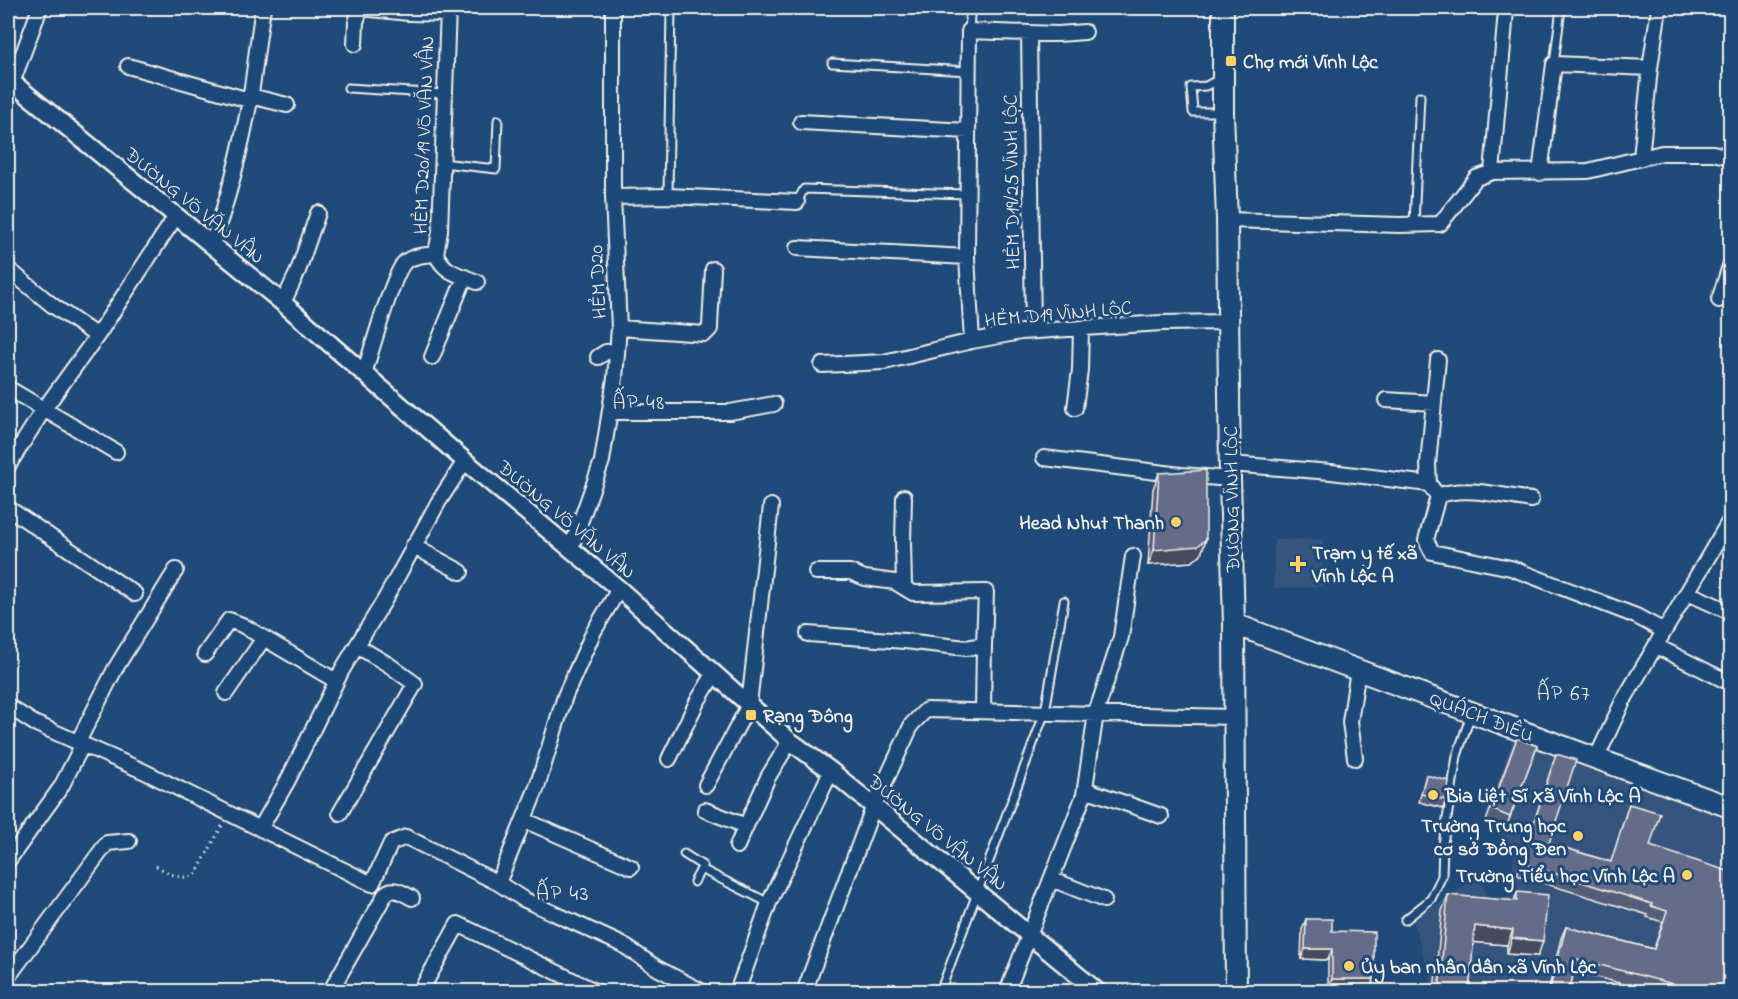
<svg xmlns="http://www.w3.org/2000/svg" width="1738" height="999" font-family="'Indie Flower',sans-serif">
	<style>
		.built { fill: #34547f }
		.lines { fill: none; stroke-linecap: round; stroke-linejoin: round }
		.service-casing { stroke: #f4f1e8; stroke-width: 11 }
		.minor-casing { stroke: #f4f1e8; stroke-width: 18 }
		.tertiary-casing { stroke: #f4f1e8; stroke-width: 21 }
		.secondary-casing { stroke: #f4f1e8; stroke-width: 24 }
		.path { stroke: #f4f1e8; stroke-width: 3; stroke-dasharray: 1.5 4.5; stroke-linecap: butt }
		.service { stroke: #1f4a7a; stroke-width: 7 }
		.minor { stroke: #1f4a7a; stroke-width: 14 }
		.tertiary { stroke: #1f4a7a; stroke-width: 16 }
		.secondary { stroke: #1f4a7a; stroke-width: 20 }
		.wall { fill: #575d77; stroke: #f4f1e8; stroke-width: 1.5 }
		.shaded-wall { fill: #474c61; stroke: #f4f1e8; stroke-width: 1.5 }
		.building { fill: #656c8a; stroke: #f4f1e8; stroke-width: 1.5 }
		.poi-dot { fill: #ffd166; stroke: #1f4a7a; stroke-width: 2 }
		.labels { text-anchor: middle; stroke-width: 6; stroke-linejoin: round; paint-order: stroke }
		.poi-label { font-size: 20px; font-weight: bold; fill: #f4f1e8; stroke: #1f4a7a; text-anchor: start }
		.street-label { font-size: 20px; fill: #f4f1e8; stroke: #1f4a7a }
		.neighbourhood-label { font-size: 21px; letter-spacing: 1.5px; fill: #f4f1e8; stroke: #1f4a7a }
	</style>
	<rect width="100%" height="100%" fill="#1f4a7a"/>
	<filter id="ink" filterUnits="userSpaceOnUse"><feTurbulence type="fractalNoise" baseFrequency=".0167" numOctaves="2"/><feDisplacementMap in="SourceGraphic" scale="12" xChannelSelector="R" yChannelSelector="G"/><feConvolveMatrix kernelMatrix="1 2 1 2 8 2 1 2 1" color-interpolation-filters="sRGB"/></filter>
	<g filter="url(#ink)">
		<path class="built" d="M1323,539V587L1274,588V540Z
			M1513,738L1730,817V991H1431L1432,986L1413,920L1480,875L1486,896L1507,897L1515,850L1484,822Z"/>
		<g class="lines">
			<defs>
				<path id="service" d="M969,31L970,16
					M832,63L968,71
					M1554,64L1561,8
					M1219,79L1206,86L1191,87L1193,112H1221
					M348,88L444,94
					M442,163L496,169L498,120
					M668,196L671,8
					M797,202L804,189L967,194
					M1414,225L1420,96
					M684,854L703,866L701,869
					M694,882L701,869L769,903
					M1405,920L1431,899L1442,876L1443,844L1457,756L1471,714
					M940,992L1045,712L1064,601"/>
				<path id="minor" d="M1029,33L1033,331
					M355,44L356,22L361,8L409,13L447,14
					M128,66L249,100
					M12,83L40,8
					M250,96L287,105
					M801,122L968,131
					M1641,158L1650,68
					M1492,172L1506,11
					M1540,173L1554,64L1650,68L1659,8
					M613,197L668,196L797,202
					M1227,220L1399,225L1440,224L1476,178L1492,172L1588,171L1662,153H1713L1730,157
					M212,244C229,197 241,149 250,100C255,69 258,38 263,8
					M797,248L967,257
					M436,254C445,274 459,274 477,282
					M8,269L52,305L97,336
					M1719,300L1730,266
					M283,303L298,271L318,213
					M619,328L705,334L710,329V326L713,269
					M972,341L967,257L969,31L1058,34L1085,32
					M432,357L465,277
					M598,357L606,352L616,351
					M822,365L884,362L972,341L1021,332L1162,323L1228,322
					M364,374C370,355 394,271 405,262C414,255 426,255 436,254L440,231L448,8
					M8,388L116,452
					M1386,400L1434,403
					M1075,408L1080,370L1081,328
					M610,412H730L774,404
					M1044,458L1181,475L1230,479
					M1230,464L1331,472L1429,484L1438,496
					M8,466L44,409L97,336L176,216
					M1429,484L1428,464L1438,360
					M1531,500C1502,496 1465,485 1438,496L1426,540L1432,552L1511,568L1636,616L1664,631
					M8,508L135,594
					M413,546L461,572
					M571,548L602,461L615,378L619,328L613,197V8
					M816,572H850L865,578L895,582L913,593L986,592L984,645
					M904,587L903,541L904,497
					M1688,593L1730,612
					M808,634L905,641L966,648L984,645L983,711
					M1656,646L1730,683
					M205,654L229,620L242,625L336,681
					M226,693L264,638
					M8,706L34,723L143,771L372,884L391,843L406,837L498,883L523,899L623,945L657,968L703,992
					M78,742L115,669L176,570
					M1355,758L1350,722L1358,670
					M669,759L697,702L714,674
					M1596,759L1623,701L1730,520
					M706,785L749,705L771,506
					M1085,789L1161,816
					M705,810L746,826
					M340,813L415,684L389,665L357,646
					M524,820L631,867
					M260,829L288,780L342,670L384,601L439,501L465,461
					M737,846L768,777L790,741
					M8,861L61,787L83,744
					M1051,879L1104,900
					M498,883L537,787L565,696L594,631L619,589
					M8,977L107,843L129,841
					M8,986L12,992
					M330,992L386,893C394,886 404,894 412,898
					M420,992L458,924L597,992
					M737,992L769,903L831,771
					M804,992L873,808L912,724L926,710L1234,717
					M1007,992L1084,795L1096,713L1121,637L1133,556"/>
				<path id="tertiary" d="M8,79L283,303L465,461L619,589L790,741L831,771L1098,992"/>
				<path id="secondary" d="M1223,8V112L1227,220L1230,479L1234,624L1236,992
					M1234,624C1399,685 1564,748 1730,807"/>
			</defs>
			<use href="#service" class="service-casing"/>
			<use href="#minor" class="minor-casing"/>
			<use href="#tertiary" class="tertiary-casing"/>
			<use href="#secondary" class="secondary-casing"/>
			<path class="path" d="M156,866C169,873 182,882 196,874L223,824"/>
			<use href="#service" class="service"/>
			<use href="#minor" class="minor"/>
			<use href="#tertiary" class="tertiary"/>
			<use href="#secondary" class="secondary"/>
		</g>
		<path class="wall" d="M1159,473L1206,539L1201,554L1192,562L1148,565L1153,489Z
			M1517,738L1537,746L1506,828L1486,821Z
			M1556,754L1549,843L1611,862L1629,804L1650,846L1731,992H1653L1574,971L1569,992H1548L1561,938L1566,927L1654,949L1663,922L1647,917L1648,915L1517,875Z
			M1426,775L1446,800L1443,808L1419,802Z
			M1517,892L1538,956L1507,954V945L1473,942L1469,992H1434L1442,911L1448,895L1514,901Z
			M1306,919L1332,931L1370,990H1328V960L1301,959L1302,930Z"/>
		<path class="shaded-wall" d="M1206,539L1201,554L1192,562L1148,565L1154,550Z
			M1475,926L1513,930L1507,945L1469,942Z
			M1512,938L1543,941L1538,956L1507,954Z
			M1305,949H1332L1328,960L1301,959Z
			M1332,979H1374L1370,990H1328Z"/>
		<path class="building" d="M1206,470V539L1198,546L1154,550L1159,473Z
			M1517,738L1537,746L1510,817L1491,809Z
			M1556,754L1576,760L1549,843L1611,862L1629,804L1660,813L1650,846L1731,872V992H1700V991L1577,959L1569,992H1549L1566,927L1654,949L1667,911L1651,906L1652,904L1521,863Z
			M1426,775L1449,781L1446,800L1421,794Z
			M1517,892L1548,895L1543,941L1512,938L1513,930L1475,926L1469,992H1439L1448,895L1517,901Z
			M1306,919H1332V931L1374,932V979H1332V949H1305Z"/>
	</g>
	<g class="poi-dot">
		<rect x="1225" y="55" width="12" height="12" rx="3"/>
		<circle cx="1176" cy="522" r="6"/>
		<path d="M1295 555h6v6h6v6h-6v6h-6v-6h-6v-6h6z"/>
		<rect x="745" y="709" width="12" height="12" rx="3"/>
		<circle cx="1433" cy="795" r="6"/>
		<circle cx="1578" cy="836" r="6"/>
		<circle cx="1687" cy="875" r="6"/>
		<circle cx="1349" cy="966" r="6"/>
	</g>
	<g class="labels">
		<g class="poi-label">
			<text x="1243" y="68">Chợ mới Vĩnh Lộc</text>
			<text x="1164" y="529" text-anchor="end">Head Nhut Thanh</text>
			<text x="1312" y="559">Trạm y tế xã<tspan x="1312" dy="23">Vĩnh Lộc A</tspan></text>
			<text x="763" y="722">Rạng Đông</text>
			<text x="1445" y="802">Bia Liệt Sĩ Xã Vĩnh Lộc A</text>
			<text x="1566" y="832" text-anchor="end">Trường Trung học<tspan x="1566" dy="23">cơ sở Đồng Đen</tspan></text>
			<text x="1675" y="882" text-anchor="end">Trường Tiểu học Vĩnh Lộc A</text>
			<text x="1361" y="973">Ủy ban nhân dân xã Vĩnh Lộc</text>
		</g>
		<g class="street-label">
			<text transform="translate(423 135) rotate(-88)" y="7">HẺM D20/19 VÕ VĂN VÂN</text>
			<text transform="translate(1011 182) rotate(-91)" y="7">HẺM D19/25 VĨNH LỘC</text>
			<text transform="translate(195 205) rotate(39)" y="7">ĐƯỜNG VÕ VĂN VÂN</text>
			<text transform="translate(597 282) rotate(-93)" y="7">HẺM D20</text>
			<text transform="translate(1058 313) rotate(-5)" y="7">HẺM D19 VĨNH LỘC</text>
			<text transform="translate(1231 499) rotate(-91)" y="7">ĐƯỜNG VĨNH LỘC</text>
			<text transform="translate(567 519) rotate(40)" y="7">ĐƯỜNG VÕ VĂN VÂN</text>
			<text transform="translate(1482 716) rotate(21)" y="7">QUÁCH ĐIÊU</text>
			<text transform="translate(938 832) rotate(39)" y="7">ĐƯỜNG VÕ VĂN VÂN</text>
		</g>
		<g class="neighbourhood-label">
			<text x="639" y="409">ẤP 48</text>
			<text x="1564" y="700">ẤP 67</text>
			<text x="563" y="900">ẤP 43</text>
		</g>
	</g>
	<rect width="1738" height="999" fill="none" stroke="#1f4a7a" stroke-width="30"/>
	<rect x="15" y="15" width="1708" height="969" fill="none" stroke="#f4f1e8" stroke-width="2" filter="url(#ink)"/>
</svg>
